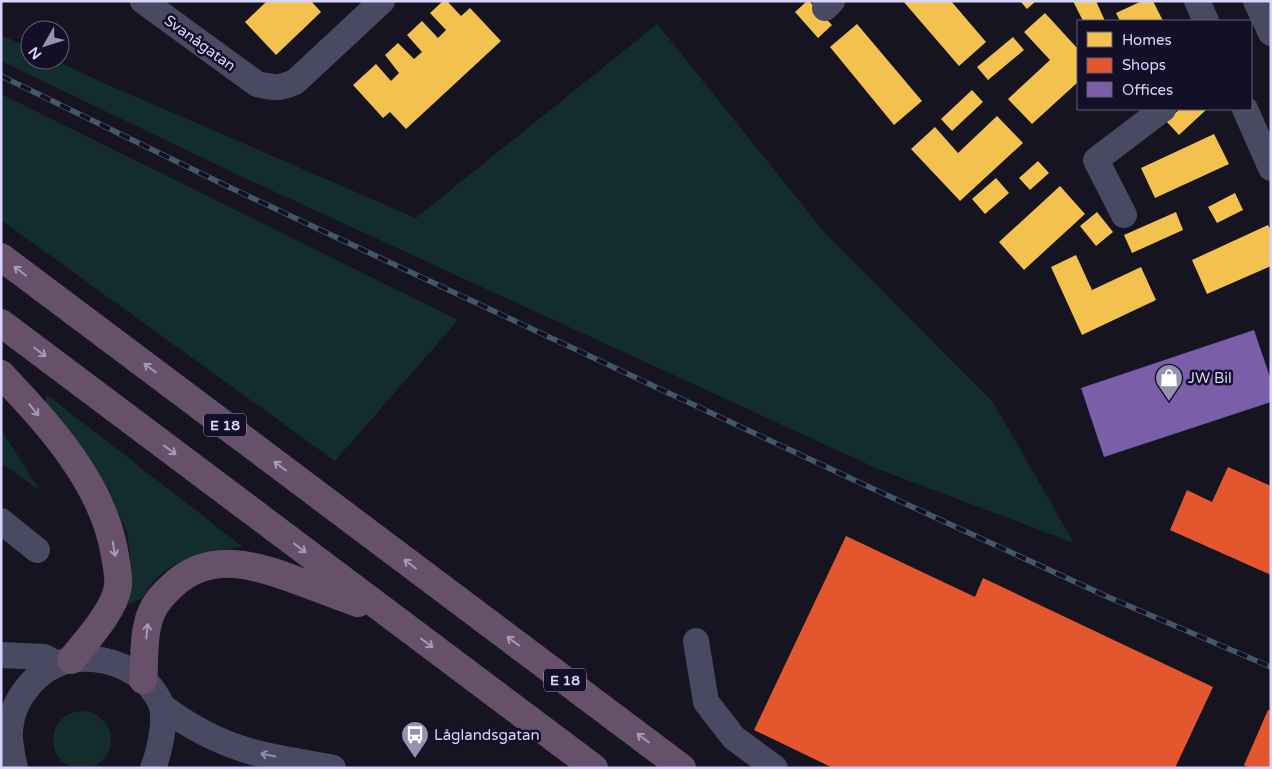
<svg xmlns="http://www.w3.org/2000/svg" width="1272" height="769" font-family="'Varela Round',sans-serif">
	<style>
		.green { fill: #132c2d }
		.homes { fill: #f2c14e }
		.shops { fill: #e4572e }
		.offices { fill: #7b5ea7 }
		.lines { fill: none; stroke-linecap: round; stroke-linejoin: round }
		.minor { stroke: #4a4962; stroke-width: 26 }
		.highway { stroke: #67516a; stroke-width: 28 }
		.rail-casing { stroke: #43596b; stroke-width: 5.5 }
		.rail { stroke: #130f26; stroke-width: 4; stroke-dasharray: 11; stroke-linecap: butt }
		.oneway { stroke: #a699bc }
		.oneway2 { stroke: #928eb0 }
		.labels { text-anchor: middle; stroke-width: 5; stroke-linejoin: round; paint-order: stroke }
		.shield { fill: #130f26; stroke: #9e99be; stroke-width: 1 }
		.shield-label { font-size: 14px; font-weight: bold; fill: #d9d4ff }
		.street-label { font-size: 15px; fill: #d9d4ff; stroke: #130f26 }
		.poi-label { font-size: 15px; fill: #d9d4ff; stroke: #130f26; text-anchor: start }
	</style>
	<rect width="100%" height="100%" fill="#161421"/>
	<path class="green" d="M657,24L824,232L993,402L1074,543L878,469L236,174L1,61V35L30,48V60H55L97,80L416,218Z
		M1,94L458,320L335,461L1,220Z
		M46,394L243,547C213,550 182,556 159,576C144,589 152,597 128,604L132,567L127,532L112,500L45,408Z
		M1,429L40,491L1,463Z
		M53 740a29 29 0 1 1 58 0a29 29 0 1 1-58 0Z"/>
	<path class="homes" d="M267,1H311L321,12L276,55L245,22Z
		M443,1H447L461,16L470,8L501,41L406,129L390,112L383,118L353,85L376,64L391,81L399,73L385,55L398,43L414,59L422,52L407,35L422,21L438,38L446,30L430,13Z
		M807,1H809L832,25L818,38L795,12Z
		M903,1H951L986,42L959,66Z
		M1020,1H1036L1027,9Z
		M1073,1H1096L1105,21H1083Z
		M1142,1H1153L1163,21H1120L1116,13Z
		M1045,13L1078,49V82L1032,124L1008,99L1050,60L1024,32Z
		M857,24L922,101L894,125L830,47Z
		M1013,37L1024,50L988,80L977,67Z
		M972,90L983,102L952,131L941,119Z
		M1180,109H1207L1179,135L1166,121Z
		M997,116L1023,143L960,201L911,149L935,127L958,153Z
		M1214,134L1229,164L1155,198L1141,168Z
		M1038,161L1049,173L1030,190L1019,178Z
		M996,178L1009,193L985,214L972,199Z
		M1060,186L1085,214L1024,270L999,242Z
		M1235,193L1243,210L1217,223L1208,207Z
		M1097,212L1113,232L1096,246L1080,226Z
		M1176,212L1183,230L1132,253L1124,235Z
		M1268,225L1271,231V266L1207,294L1192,260Z
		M1076,255L1092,290L1141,267L1156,300L1082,335L1051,267Z"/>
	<path class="shops" d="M1228,467L1271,486V575L1170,530L1187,490L1212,502Z
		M846,536L975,597L983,578L1213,687L1175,768H833L754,730Z
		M1268,710L1271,711V768H1249L1244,765Z"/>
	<path class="offices" d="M1254,330L1271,380V402L1104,457L1081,388Z"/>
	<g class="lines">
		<path class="minor" d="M143,1L257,84C274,88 279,89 295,82L382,1
			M1197,1L1206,21
			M1256,1L1271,33
			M825,8L832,1
			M1245,109L1271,168
			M1124,215L1096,160L1163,109
			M1,521L37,550
			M696,641L706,702L734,738L775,768
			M1,655L44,657L57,664
			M162,706C187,725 216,741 246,750C274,759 305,762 333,768
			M15,768C12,755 9,743 10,730C12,698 39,666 71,660C106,654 146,670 161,704C167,720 159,753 153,768"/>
		<path class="highway" d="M1,257L682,768
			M1,323L594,768
			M1,374C49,425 104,484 115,556C117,566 119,576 118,586C115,610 86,641 71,660
			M143,680C145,661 143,640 148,623C151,609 160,597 170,588C209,549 257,565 301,582C320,589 339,596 358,603"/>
		<defs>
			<path id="rail" d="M1,76L231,188L867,486L1108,597L1271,667"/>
		</defs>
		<use href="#rail" class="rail-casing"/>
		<use href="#rail" class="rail"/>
	</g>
	<defs><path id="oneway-shaft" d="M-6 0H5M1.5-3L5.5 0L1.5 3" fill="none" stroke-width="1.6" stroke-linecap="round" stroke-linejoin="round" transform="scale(1.25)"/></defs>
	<g class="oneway">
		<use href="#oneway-shaft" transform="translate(20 271) rotate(-143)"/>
		<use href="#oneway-shaft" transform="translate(40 352) rotate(37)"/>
		<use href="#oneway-shaft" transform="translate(150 368) rotate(-143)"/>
		<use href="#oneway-shaft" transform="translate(34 410) rotate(51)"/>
		<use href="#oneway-shaft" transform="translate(170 450) rotate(37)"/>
		<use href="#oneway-shaft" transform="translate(280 466) rotate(-143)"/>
		<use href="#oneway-shaft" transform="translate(300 548) rotate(37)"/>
		<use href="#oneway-shaft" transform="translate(114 549) rotate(80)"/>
		<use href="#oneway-shaft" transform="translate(410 564) rotate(-143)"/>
		<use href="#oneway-shaft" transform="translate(147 631) rotate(-85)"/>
		<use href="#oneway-shaft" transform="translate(513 641) rotate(-143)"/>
		<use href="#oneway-shaft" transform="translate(427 643) rotate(37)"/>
		<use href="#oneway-shaft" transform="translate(643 738) rotate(-143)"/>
	</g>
	<use class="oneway2" href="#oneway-shaft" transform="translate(268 755) rotate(-168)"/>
	<defs>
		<symbol id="shop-pin" viewBox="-11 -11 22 30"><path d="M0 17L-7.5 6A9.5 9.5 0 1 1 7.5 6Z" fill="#9591b1" stroke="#130f26"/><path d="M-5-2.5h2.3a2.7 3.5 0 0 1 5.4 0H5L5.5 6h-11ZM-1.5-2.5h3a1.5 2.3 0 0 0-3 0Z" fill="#fff"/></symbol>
		<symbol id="bus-pin" viewBox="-11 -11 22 30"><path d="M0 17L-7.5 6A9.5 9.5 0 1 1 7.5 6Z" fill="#9591b1" stroke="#130f26"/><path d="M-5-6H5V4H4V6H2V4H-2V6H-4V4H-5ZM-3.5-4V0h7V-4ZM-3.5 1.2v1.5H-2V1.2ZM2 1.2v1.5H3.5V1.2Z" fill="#fff"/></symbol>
	</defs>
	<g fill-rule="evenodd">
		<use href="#shop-pin" x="1153" y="362" width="32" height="43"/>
		<use href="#bus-pin" x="399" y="719" width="32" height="43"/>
	</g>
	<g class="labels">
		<g class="shield">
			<rect x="204" y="413.5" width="42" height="23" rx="4"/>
			<rect x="544" y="668.5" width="42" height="23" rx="4"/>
		</g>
		<g class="shield-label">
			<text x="225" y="430">E 18</text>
			<text x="565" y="685">E 18</text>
		</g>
		<g class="street-label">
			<text transform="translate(200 43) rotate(36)" y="5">Svanågatan</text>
		</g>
		<g class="poi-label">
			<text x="1188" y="383">JW Bil</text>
			<text x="434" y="740">Låglandsgatan</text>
		</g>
	</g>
	<rect width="1272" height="769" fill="none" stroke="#d9d4ff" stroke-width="5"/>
	<rect x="1077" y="20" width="175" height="90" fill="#130f26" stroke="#625e7d"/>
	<rect x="1087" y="32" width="25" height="15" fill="#f2c14e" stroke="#625e7d"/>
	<text x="1122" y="45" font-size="15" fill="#d9d4ff">Homes</text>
	<rect x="1087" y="58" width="25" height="15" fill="#e4572e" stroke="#625e7d"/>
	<text x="1122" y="70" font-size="15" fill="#d9d4ff">Shops</text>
	<rect x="1087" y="82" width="25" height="15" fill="#7b5ea7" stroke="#625e7d"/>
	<text x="1122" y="95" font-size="15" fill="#d9d4ff">Offices</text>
	<g transform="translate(45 45) rotate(231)"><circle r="24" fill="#130f26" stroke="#625e7d"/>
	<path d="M0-4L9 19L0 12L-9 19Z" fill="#9591b1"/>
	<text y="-8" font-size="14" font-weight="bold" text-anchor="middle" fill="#d9d4ff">N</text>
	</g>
</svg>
